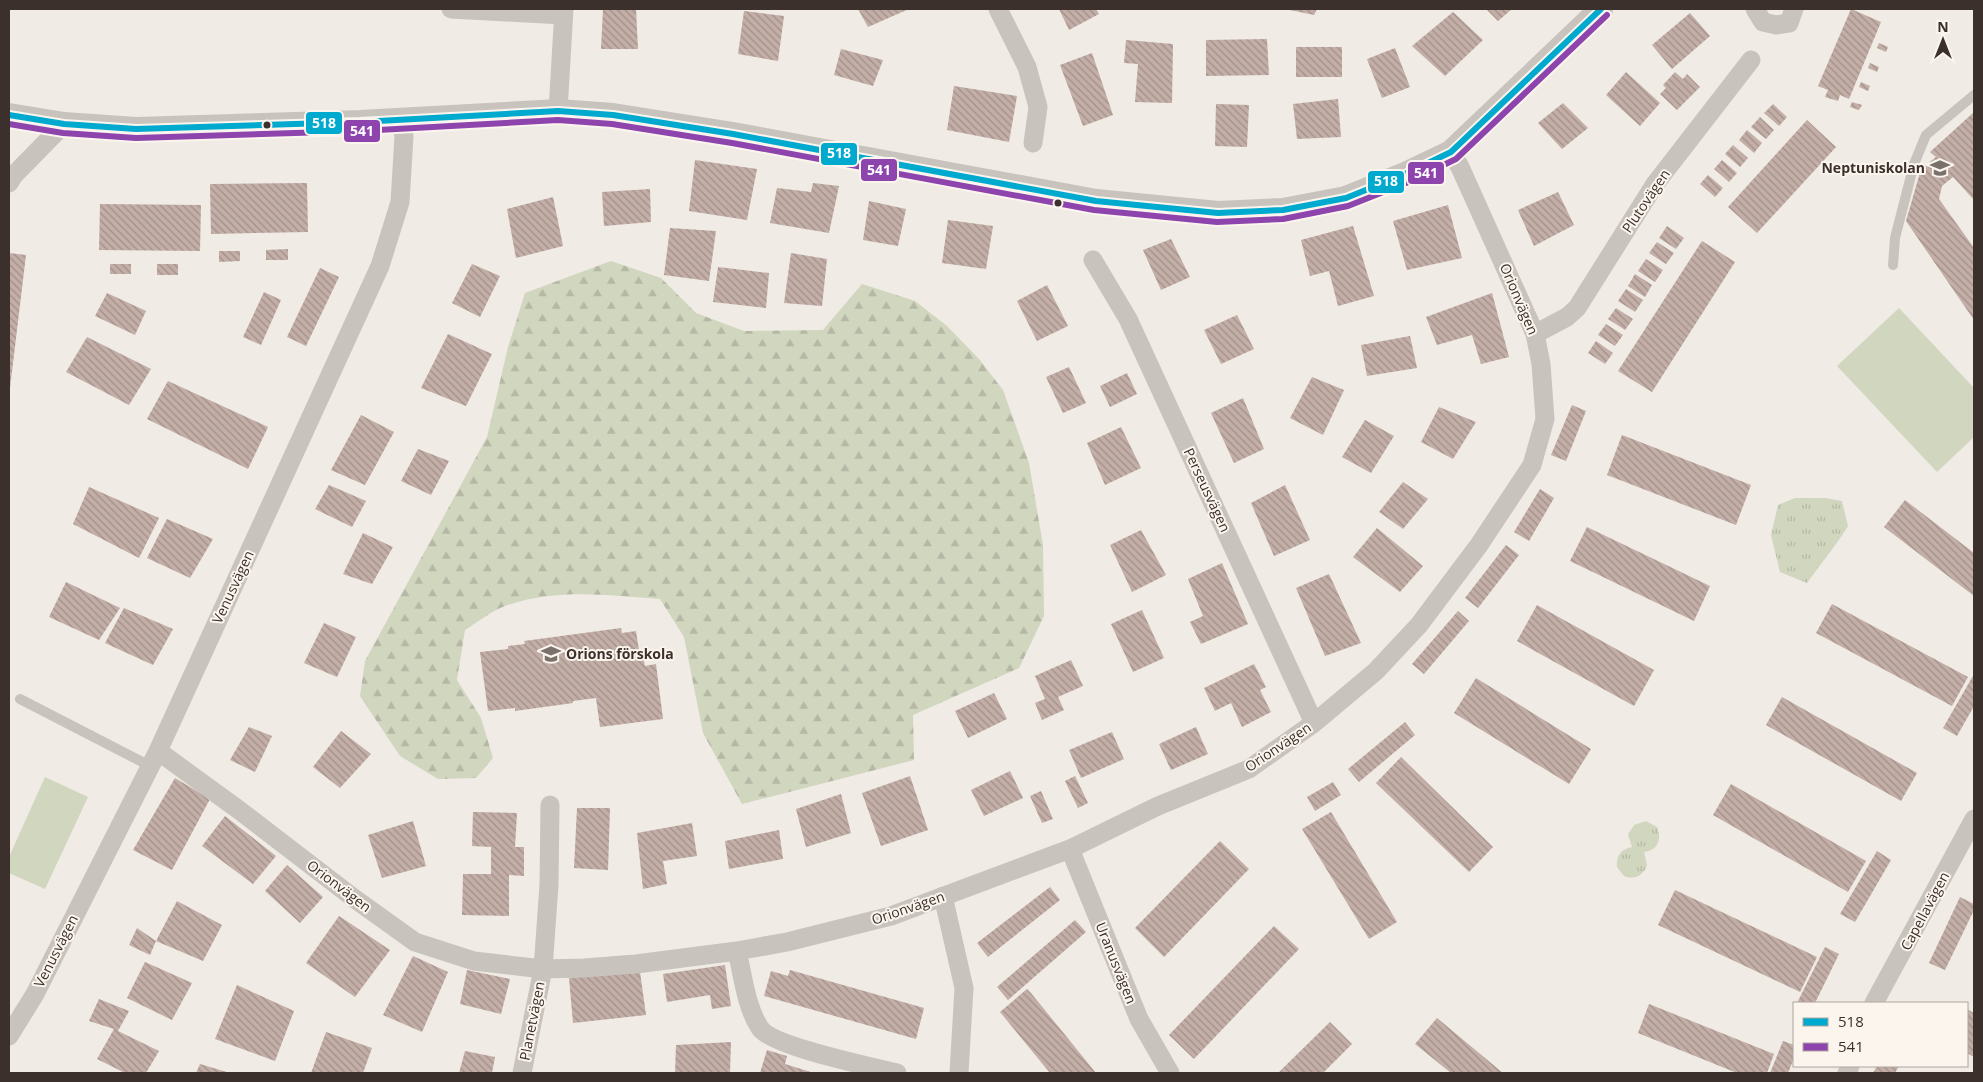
<svg xmlns="http://www.w3.org/2000/svg" width="1983" height="1082" font-family="'Open Sans',sans-serif">
	<style>
		.grass { fill: url(#grass-tufts) }
		.forest { fill: url(#forest-firs) }
		.garden { fill: #d1d6bf }
		.building { fill: url(#building-back-hatch) }
		.lines { fill: none; stroke-linecap: round; stroke-linejoin: round }
		.service { stroke: #c9c3be; stroke-width: 10 }
		.minor { stroke: #c9c3be; stroke-width: 19 }
		.tertiary { stroke: #c9c3be; stroke-width: 24 }
		.bus-1-casing { stroke: #fbf5ee; stroke-width: 10 }
		.bus-2-casing { stroke: #fbf5ee; stroke-width: 10 }
		.bus-1 { stroke: #00a9ce; stroke-width: 6 }
		.bus-2 { stroke: #8e44ad; stroke-width: 6 }
		.bus-dot { fill: #3b302b; stroke: #fbf5ee; stroke-width: 2 }
		.labels { text-anchor: middle; stroke-width: 4; stroke-linejoin: round; paint-order: stroke }
		.poi-label { font-size: 14px; font-weight: bold; fill: #3b302b; stroke: #fbf5ee; text-anchor: end }
		.street-label { font-size: 14px; fill: #3b302b; stroke: #fbf5ee }
		.line-badge { stroke: #fbf5ee; stroke-width: 2 }
		.badge-label { font-size: 14px; text-anchor: middle; font-weight: bold; fill: #fff }
	</style>
	<defs>
		<pattern id="grass-tufts" width="24" height="20" patternUnits="userSpaceOnUse" patternTransform="scale(1.25)"><rect width="24" height="20" fill="#d1d6bf"/><path d="M3 7l-1-3M5 7V3M7 7l1-3M15 17l-1-3M17 17v-4M19 17l1-3" fill="none" stroke="#b4b8a4"/></pattern>
		<pattern id="forest-firs" width="22" height="20" patternUnits="userSpaceOnUse" patternTransform="scale(1.25)"><rect width="22" height="20" fill="#d1d6bf"/><path d="M5 1l3.5 6h-7zM16 11l3.5 6h-7z" fill="#b4b8a4"/></pattern>
		<pattern id="building-back-hatch" width="6" height="6" patternUnits="userSpaceOnUse" patternTransform="scale(1.25)"><rect width="6" height="6" fill="#c3afa7"/><path d="M-1 5l2 2M0 0l6 6M5-1l2 2" fill="none" stroke="#a08f88"/></pattern>
	</defs>
	<rect width="100%" height="100%" fill="#f0ebe5"/>
	<path class="grass" d="M1795,498H1826L1842,501L1848,526C1836,546 1821,563 1807,583L1780,572L1771,535L1778,505Z
		M1646,821L1657,827C1662,839 1658,851 1644,852L1647,865C1643,876 1635,880 1624,876L1617,867C1616,856 1621,849 1632,847L1628,835L1634,825Z"/>
	<path class="forest" d="M611,261L661,278L696,313L744,331L823,330L862,284L915,301L947,326L979,359L1003,390L1029,463L1043,545L1044,616L1019,668L913,715L914,760L742,804L703,733L684,637L660,599C608,595 555,588 505,606C491,611 478,622 465,630L457,680L481,718L493,758L476,778L438,779L400,756L360,696L365,661L487,437L508,347L525,293Z"/>
	<path class="garden" d="M1899,308L1974,388V437L1937,472L1837,366Z
		M45,777L88,797L45,889L9,873V857Z"/>
	<path class="building" d="M603,9H636L638,49H601Z
		M858,9H909L868,27Z
		M1059,9H1096L1099,14L1069,30Z
		M1285,9H1317L1314,15Z
		M1486,9H1512L1498,21Z
		M1851,9L1881,22L1849,99L1840,95L1838,101L1825,97L1828,90L1818,86Z
		M744,11L784,16L778,61L738,54Z
		M1453,12L1483,40L1445,76L1412,46Z
		M1690,13L1710,36L1672,69L1652,45Z
		M1267,39L1269,75L1206,76V40Z
		M1126,40L1173,44L1172,103L1135,102L1138,64L1124,63Z
		M1879,43L1888,47L1886,52L1877,48Z
		M1296,47H1342V77H1296Z
		M1395,48L1410,87L1382,98L1367,59Z
		M841,49L883,60L873,86L834,75Z
		M1092,53L1113,115L1083,126L1060,65Z
		M1870,63L1879,67L1877,72L1868,68Z
		M1626,72L1660,103L1640,126L1606,95Z
		M1675,72L1683,79L1687,74L1700,87L1677,110L1660,94L1666,88L1663,85Z
		M1861,82L1870,86L1868,91L1859,87Z
		M954,86L1017,96L1009,142L947,130Z
		M1338,99L1341,137L1297,139L1293,104Z
		M1852,102L1862,105L1859,110L1850,107Z
		M1563,103L1588,128L1562,149L1538,123Z
		M1216,104L1249,105L1247,147L1215,146Z
		M1773,104L1787,117L1779,126L1764,113Z
		M1974,112V200L1953,177L1942,186L1939,199L1974,248V320L1906,221L1921,169L1936,157L1930,152Z
		M1760,117L1774,130L1766,139L1751,127Z
		M1807,120L1836,147L1757,233L1728,207Z
		M1747,130L1762,143L1754,153L1739,140Z
		M1733,145L1748,158L1740,167L1725,154Z
		M695,160L757,169L747,220L689,211Z
		M1722,160L1737,173L1729,182L1714,169Z
		M1708,175L1723,188L1715,197L1700,184Z
		M307,183L308,232L211,234L210,184Z
		M813,183L839,186L829,233L770,223L777,188L811,192Z
		M650,189L651,222L604,226L602,192Z
		M1558,192L1574,225L1534,246L1518,210Z
		M553,197L563,246L516,258L507,209Z
		M869,201L906,209L898,246L863,240Z
		M100,204L201,205L200,251L99,250Z
		M1448,205L1462,258L1407,270L1393,221Z
		M948,220L993,226L986,269L942,263Z
		M1353,226L1374,296L1338,306L1329,271L1310,276L1301,240Z
		M1667,226L1684,238L1676,249L1659,238Z
		M670,228L716,231L709,281L664,275Z
		M1171,239L1190,277L1161,290L1143,250Z
		M1702,241L1735,262L1652,392L1618,371Z
		M1657,242L1674,253L1666,264L1649,253Z
		M288,249V260H266V250Z
		M219,251H240V261L219,262Z
		M9,253L26,255L10,388H9Z
		M791,253L827,259L822,306L784,303Z
		M1646,259L1663,270L1655,282L1638,271Z
		M110,264H131V274H110Z
		M157,264H178V275H157Z
		M472,264L500,276L480,317L452,303Z
		M718,267L769,273L766,308L713,302Z
		M320,268L339,277L306,346L287,337Z
		M1635,274L1652,285L1645,297L1628,286Z
		M1047,285L1068,326L1037,341L1017,301Z
		M1626,289L1643,300L1635,312L1618,301Z
		M264,292L281,300L261,345L243,337Z
		M107,293L146,311L135,335L95,316Z
		M1492,293L1509,357L1481,364L1472,335L1437,345L1426,317Z
		M1616,308L1633,319L1625,330L1608,319Z
		M1237,315L1254,349L1221,364L1204,330Z
		M1606,324L1623,335L1615,346L1598,335Z
		M448,334L492,354L466,406L421,388Z
		M1410,336L1417,368L1367,376L1361,345Z
		M87,337L151,369L129,405L66,372Z
		M1596,341L1613,353L1605,364L1588,353Z
		M1069,367L1086,403L1063,413L1046,377Z
		M1127,373L1137,394L1110,407L1100,386Z
		M1312,377L1344,390L1323,435L1290,418Z
		M168,381L268,427L248,469L147,419Z
		M1243,398L1264,449L1234,463L1211,413Z
		M1572,405L1586,411L1566,461L1551,455Z
		M1439,407L1476,422L1453,459L1421,442Z
		M361,415L394,432L365,485L331,470Z
		M1365,420L1394,436L1371,473L1342,457Z
		M1121,427L1141,468L1105,485L1087,443Z
		M1622,435L1751,485L1736,525L1607,475Z
		M418,449L449,461L431,495L401,481Z
		M1403,482L1428,499L1403,529L1379,512Z
		M329,485L366,501L352,527L315,509Z
		M1285,485L1310,540L1274,556L1251,503Z
		M89,487L159,518L139,558L73,524Z
		M1540,489L1554,498L1529,541L1514,532Z
		M1905,500L1974,553V596L1884,527Z
		M167,519L213,539L190,578L147,558Z
		M1587,527L1710,586L1694,621L1570,561Z
		M1377,528L1423,566L1400,592L1353,557Z
		M1141,530L1166,575L1132,592L1110,545Z
		M363,533L393,547L372,584L343,574Z
		M1506,545L1519,555L1478,608L1465,598Z
		M1222,563L1248,624L1201,644L1190,622L1203,616L1188,579Z
		M1329,574L1361,643L1325,656L1296,588Z
		M66,582L120,608L99,640L49,617Z
		M1832,604L1968,677L1952,706L1816,633Z
		M1537,605L1654,670L1634,706L1517,641Z
		M124,608L173,629L153,665L105,643Z
		M1142,610L1164,658L1133,672L1111,624Z
		M1458,611L1469,621L1424,674L1412,664Z
		M324,623L356,637L337,677L304,663Z
		M621,628L622,633L636,631L639,650H642L645,666L656,664L663,719L600,727L596,698L573,701V703L515,711V708L488,711L480,652L508,649V646L525,644L524,641Z
		M1071,660L1083,686L1058,697L1064,710L1042,720L1035,703L1045,699L1035,676Z
		M1254,664L1266,687L1260,690L1271,712L1242,727L1231,703L1215,711L1204,688Z
		M1974,674V706L1957,736L1943,728Z
		M1476,678L1591,749L1569,784L1454,713Z
		M994,693L1007,719L968,738L955,711Z
		M1782,697L1917,773L1901,801L1766,725Z
		M1405,722L1415,735L1359,782L1348,769Z
		M249,727L272,736L255,772L230,760Z
		M1196,727L1208,754L1171,770L1159,744Z
		M341,731L371,754L340,788L313,767Z
		M1112,732L1124,759L1081,778L1069,750Z
		M1401,757L1493,847L1469,872L1376,783Z
		M1010,771L1023,798L984,816L971,790Z
		M910,776L928,830L881,846L862,793Z
		M1075,776L1088,803L1078,808L1065,781Z
		M175,778L210,799L172,870L133,850Z
		M1333,782L1341,795L1315,811L1307,797Z
		M1731,784L1866,861L1848,892L1713,815Z
		M1041,791L1053,819L1042,823L1030,796Z
		M841,794L851,833L806,847L796,809Z
		M577,808H610L608,870L574,868Z
		M473,812L517,813L515,847H524V876L509,875V916L462,915L463,874H491V847L472,846Z
		M1331,812L1397,922L1369,939L1302,829Z
		M225,816L276,856L253,884L202,846Z
		M413,821L426,866L382,878L368,835Z
		M692,823L697,856L663,861L667,884L643,889L637,833Z
		M779,830L783,859L729,869L725,841Z
		M1220,841L1249,869L1164,957L1135,928Z
		M1877,851L1891,860L1855,922L1840,914Z
		M287,865L323,897L300,923L265,891Z
		M1050,887L1060,900L988,957L977,943Z
		M1675,890L1817,957L1800,992L1658,925Z
		M1960,897L1974,904V910L1945,970L1929,963Z
		M177,901L222,925L203,961L156,941Z
		M339,916L390,950L355,997L306,963Z
		M1075,920L1086,932L1008,1000L997,987Z
		M1274,926L1299,949L1194,1059L1169,1035Z
		M137,928L156,941L150,955L129,945Z
		M1825,947L1839,954L1815,1003H1797Z
		M413,956L448,972L422,1032L383,1015Z
		M145,962L192,983L172,1020L127,998Z
		M725,965L731,1006L712,1009L710,995L667,1002L663,974Z
		M467,970L510,979L501,1014L460,1004Z
		M790,970L924,1008L916,1039L764,996L771,971L788,976Z
		M640,972L646,1015L573,1023L569,978Z
		M237,985L294,1011L275,1061L215,1039Z
		M1027,989L1031,993L1096,1073H1050L1000,1012Z
		M99,999L129,1011L118,1031L159,1051L146,1073H125L97,1059L114,1029L89,1021Z
		M1649,1004L1774,1054L1767,1073H1737L1638,1033Z
		M1967,1009L1974,1013V1057L1967,1053Z
		M1437,1018L1503,1073H1451L1415,1044Z
		M1330,1022L1352,1044L1323,1073H1278Z
		M326,1032L372,1048L363,1073H311Z
		M1783,1041L1794,1045V1058L1788,1073H1770Z
		M731,1042L730,1073H675L676,1045Z
		M767,1050L787,1056L785,1064L814,1073H760Z
		M465,1051L495,1057L492,1073H459Z
		M200,1064L230,1073H196Z
		M1877,1066H1899L1895,1073H1873Z"/>
	<g class="lines">
		<path class="service" d="M1893,265L1895,238L1914,164L1926,135L1974,95
			M20,699L150,766"/>
		<path class="minor" d="M451,9L563,15
			M998,9L1027,67L1038,107L1033,143
			M1755,9L1763,22L1776,25L1789,23L1794,9
			M558,111L564,9
			M9,183L14,175L64,124
			M1093,260L1128,319L1314,723
			M1535,334L1567,317L1577,308L1655,184L1751,60
			M158,751L239,810L355,899L415,942L474,961L543,969L584,968L636,964L737,951L787,942L891,916L1070,849L1158,806L1249,769L1314,723L1376,671L1419,625L1479,545L1532,465L1545,419L1541,364L1535,334L1460,167L1451,152
			M1070,849L1139,1019L1170,1073
			M943,896L964,988L959,1073
			M737,951C743,976 746,1007 760,1028C771,1046 872,1067 897,1073
			M1874,1003L1974,819
			M9,1036L35,994L158,751L380,266L400,202L404,136L400,120
			M522,1073L543,969L549,885L550,805
			M1847,1073L1850,1066"/>
		<path class="tertiary" d="M9,115L64,124L136,129L360,122L558,111L613,115L733,134L1096,201L1218,213L1283,210L1346,198L1403,175L1451,152L1601,9"/>
		<defs>
			<path id="bus-1" d="M9,115L64,124L136,129L360,122L558,111L613,115L733,134L1096,201L1218,213L1283,210L1346,198L1403,175L1451,152L1601,9"/>
			<path id="bus-2" d="M9,124L63,133L136,138L360,131L558,120L612,124L732,143L1094,210L1217,222L1283,219L1348,206L1406,183L1456,159L1607,15"/>
		</defs>
		<use href="#bus-1" class="bus-1-casing"/>
		<use href="#bus-2" class="bus-2-casing"/>
		<use href="#bus-1" class="bus-1"/>
		<use href="#bus-2" class="bus-2"/>
	</g>
	<defs>
		<symbol id="school-bare" viewBox="-9 -9 18 18"><path d="M0-5L7-2L0 1L-7-2ZM-4 1L0 2.5L4 1V4Q0 6-4 4Z" fill="#7a716c" stroke="#fbf5ee" stroke-width="2.5" paint-order="stroke"/></symbol>
	</defs>
	<g fill-rule="evenodd">
		<use href="#school-bare" x="1926" y="154" width="28" height="28"/>
		<use href="#school-bare" x="537" y="640" width="28" height="28"/>
	</g>
	<g class="bus-dot">
		<circle cx="267" cy="125" r="4.5"/>
		<circle cx="1058" cy="203" r="4.5"/>
	</g>
	<g class="labels">
		<g class="poi-label">
			<text x="1925" y="173">Neptuniskolan</text>
			<text x="566" y="659" text-anchor="start">Orions förskola</text>
		</g>
		<g class="street-label">
			<text transform="translate(1646 201) rotate(-56)" y="5">Plutovägen</text>
			<text transform="translate(1519 299) rotate(67)" y="5">Orionvägen</text>
			<text transform="translate(1207 490) rotate(65)" y="5">Perseusvägen</text>
			<text transform="translate(233 587) rotate(-65)" y="5">Venusvägen</text>
			<text transform="translate(1278 747) rotate(-34)" y="5">Orionvägen</text>
			<text transform="translate(339 886) rotate(37)" y="5">Orionvägen</text>
			<text transform="translate(908 908) rotate(-19)" y="5">Orionvägen</text>
			<text transform="translate(1925 911) rotate(-62)" y="5">Capellavägen</text>
			<text transform="translate(56 951) rotate(-63)" y="5">Venusvägen</text>
			<text transform="translate(1116 963) rotate(68)" y="5">Uranusvägen</text>
			<text transform="translate(532 1021) rotate(-79)" y="5">Planetvägen</text>
		</g>
	</g>
	<g class="line-badge">
		<rect x="305" y="111" width="38" height="24" rx="5" fill="#00a9ce"/>
		<rect x="343" y="119" width="38" height="24" rx="5" fill="#8e44ad"/>
		<rect x="820" y="142" width="38" height="24" rx="5" fill="#00a9ce"/>
		<rect x="860" y="158" width="38" height="24" rx="5" fill="#8e44ad"/>
		<rect x="1407" y="161" width="38" height="24" rx="5" fill="#8e44ad"/>
		<rect x="1367" y="170" width="38" height="24" rx="5" fill="#00a9ce"/>
	</g>
	<g class="badge-label">
		<text x="324" y="128">518</text>
		<text x="362" y="136">541</text>
		<text x="839" y="158">518</text>
		<text x="879" y="175">541</text>
		<text x="1426" y="178">541</text>
		<text x="1386" y="186">518</text>
	</g>
	<rect width="1983" height="1082" fill="none" stroke="#3b302b" stroke-width="20"/>
	<rect x="1793" y="1002" width="175" height="65" fill="#fbf5ee" stroke="#aea6a0"/>
	<rect x="1803" y="1018" width="25" height="8" fill="#00a9ce" stroke="#aea6a0"/>
	<text x="1838" y="1027" font-size="15" fill="#3b302b">518</text>
	<rect x="1803" y="1043" width="25" height="8" fill="#8e44ad" stroke="#aea6a0"/>
	<text x="1838" y="1052" font-size="15" fill="#3b302b">541</text>
	<g transform="translate(1943 40)" stroke="#fbf5ee" stroke-width="4" paint-order="stroke">
	<path d="M0-4L9 19L0 12L-9 19Z" fill="#3b302b"/>
	<text y="-8" font-size="14" font-weight="bold" text-anchor="middle" fill="#3b302b">N</text>
	</g>
</svg>
